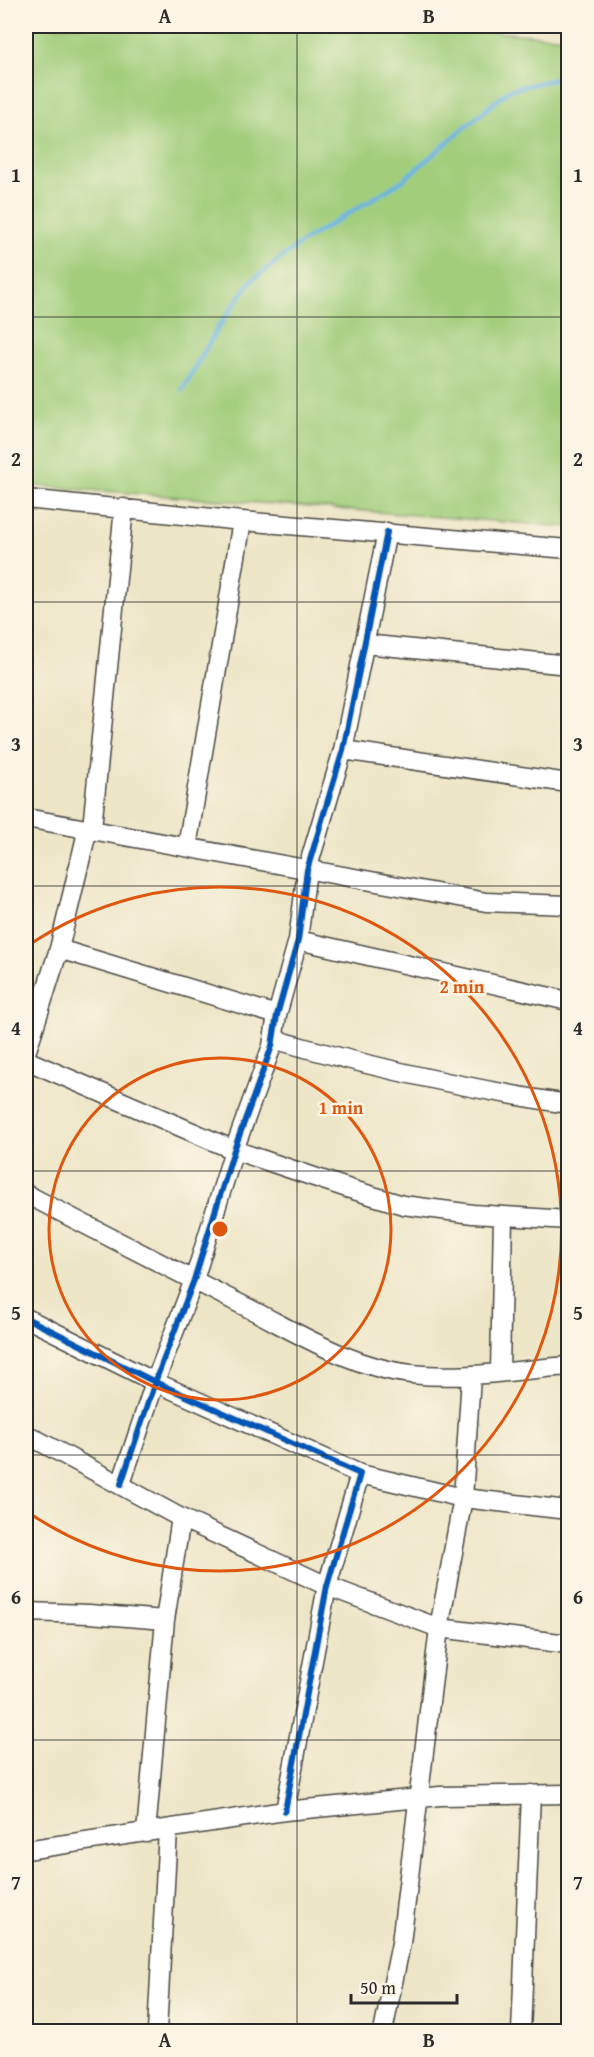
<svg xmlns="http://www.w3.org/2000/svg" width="594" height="2057" font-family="'Gentium Book Plus',serif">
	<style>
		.green { fill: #a2ce7b; stroke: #667c53; stroke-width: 1.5 }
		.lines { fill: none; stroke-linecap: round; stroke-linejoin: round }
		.stream { stroke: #6cb4e3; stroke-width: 4.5 }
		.minor-casing { stroke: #484742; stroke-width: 21 }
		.minor { stroke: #fff; stroke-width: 18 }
		.cycleway-casing { stroke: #fcf5e5; stroke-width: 10 }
		.cycleway { stroke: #0057b8; stroke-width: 6 }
		.grid { fill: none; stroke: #2b2b2b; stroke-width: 1.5; stroke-opacity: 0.55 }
		.ring { fill: none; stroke: #df570e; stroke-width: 3 }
		.centre { fill: #df570e; stroke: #fcf5e5; stroke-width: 3 }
		.ring-label { font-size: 18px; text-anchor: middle; font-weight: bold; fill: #df570e; stroke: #fcf5e5; stroke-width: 5; stroke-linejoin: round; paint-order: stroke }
		.neatline { fill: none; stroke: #2b2b2b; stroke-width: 2 }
		.grid-label { font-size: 20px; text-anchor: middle; font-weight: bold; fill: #2b2b2b }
	</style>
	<rect width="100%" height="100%" fill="#fcf5e5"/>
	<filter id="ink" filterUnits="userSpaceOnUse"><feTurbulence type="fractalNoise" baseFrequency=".0167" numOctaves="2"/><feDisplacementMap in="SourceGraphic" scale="12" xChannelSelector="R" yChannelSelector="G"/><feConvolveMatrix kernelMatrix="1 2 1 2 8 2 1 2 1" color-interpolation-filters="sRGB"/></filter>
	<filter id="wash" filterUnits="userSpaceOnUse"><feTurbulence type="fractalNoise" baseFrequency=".008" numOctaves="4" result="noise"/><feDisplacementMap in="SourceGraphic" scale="24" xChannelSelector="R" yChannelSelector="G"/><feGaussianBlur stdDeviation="1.35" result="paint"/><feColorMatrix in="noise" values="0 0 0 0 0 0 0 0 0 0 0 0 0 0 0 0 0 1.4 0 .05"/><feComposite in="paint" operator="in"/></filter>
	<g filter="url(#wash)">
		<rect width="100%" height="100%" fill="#ece5c6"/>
		<path class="green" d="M26,26H418L568,38V527L26,485Z"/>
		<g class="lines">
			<path class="stream" d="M182,390L219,326L251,281L305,240L402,181L509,90L568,76"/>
		</g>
	</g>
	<g filter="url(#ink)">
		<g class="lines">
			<defs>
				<path id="minor" d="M26,499L242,521L568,549
					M365,644L568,665
					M343,750L568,783
					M26,818L486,902L568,905
					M92,828L124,508
					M187,847L242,521
					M298,940L568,1001
					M59,949L277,1015
					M273,1039C371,1067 468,1089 568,1104
					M26,1053L59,949L88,828
					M26,1060L234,1150L350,1189L403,1205L473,1214L568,1220
					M26,1194C101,1233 176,1271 252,1310C301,1335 354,1368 411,1374C463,1380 516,1370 568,1366
					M26,1318L155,1382L360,1474L327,1586L285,1811
					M500,1372L503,1216
					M26,1434L181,1518L327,1586L439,1628L568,1644
					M360,1474L463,1498L568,1510
					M121,1484L155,1382L194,1280L234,1150L272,1046L277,1015L298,940L307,870L343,750L387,532
					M26,1612L89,1614L165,1620
					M146,1833L165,1620L181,1518
					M26,1850L285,1811L440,1796L568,1794
					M157,2032L168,1830
					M383,2032L401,1943L439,1628L463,1498L471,1377
					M521,2032L531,1794"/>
			</defs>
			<use href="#minor" class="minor-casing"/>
			<use href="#minor" class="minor"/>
			<defs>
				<path id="cycleway" d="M26,1318L155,1382L360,1474L327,1586L285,1811
					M121,1484L155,1382L194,1280L234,1150L272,1046L277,1015L298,940L307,870L343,750L387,532"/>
			</defs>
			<use href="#cycleway" class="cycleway-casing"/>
			<use href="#cycleway" class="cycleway"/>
		</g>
	</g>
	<path class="grid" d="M297,26V2032M26,317H568M26,602H568M26,886H568M26,1171H568M26,1455H568M26,1740H568"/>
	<g class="ring">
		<circle cx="220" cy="1229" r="171"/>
		<path d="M26 947A342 342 0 1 1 26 1511"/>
	</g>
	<circle cx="220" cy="1229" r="9" class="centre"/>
	<g class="ring-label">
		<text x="462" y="993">2 min</text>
		<text x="341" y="1114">1 min</text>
	</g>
	<rect width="594" height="2057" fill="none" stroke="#fcf5e5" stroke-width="66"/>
	<path d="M351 1994v9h106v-9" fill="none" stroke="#2b2b2b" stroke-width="3"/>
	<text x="360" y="1994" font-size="18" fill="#2b2b2b" stroke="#fcf5e5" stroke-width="4.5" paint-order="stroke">50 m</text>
	<rect x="33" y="33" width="528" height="1991" class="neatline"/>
	<g class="grid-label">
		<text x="165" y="23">A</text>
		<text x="429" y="23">B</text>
		<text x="16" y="182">1</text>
		<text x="578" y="182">1</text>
		<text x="16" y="466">2</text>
		<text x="578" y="466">2</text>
		<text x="16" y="751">3</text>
		<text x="578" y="751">3</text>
		<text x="16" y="1035">4</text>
		<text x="578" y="1035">4</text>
		<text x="16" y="1320">5</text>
		<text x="578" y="1320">5</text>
		<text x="16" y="1604">6</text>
		<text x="578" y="1604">6</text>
		<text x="16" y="1889">7</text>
		<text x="578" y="1889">7</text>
		<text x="165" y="2047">A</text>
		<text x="429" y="2047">B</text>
	</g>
</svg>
